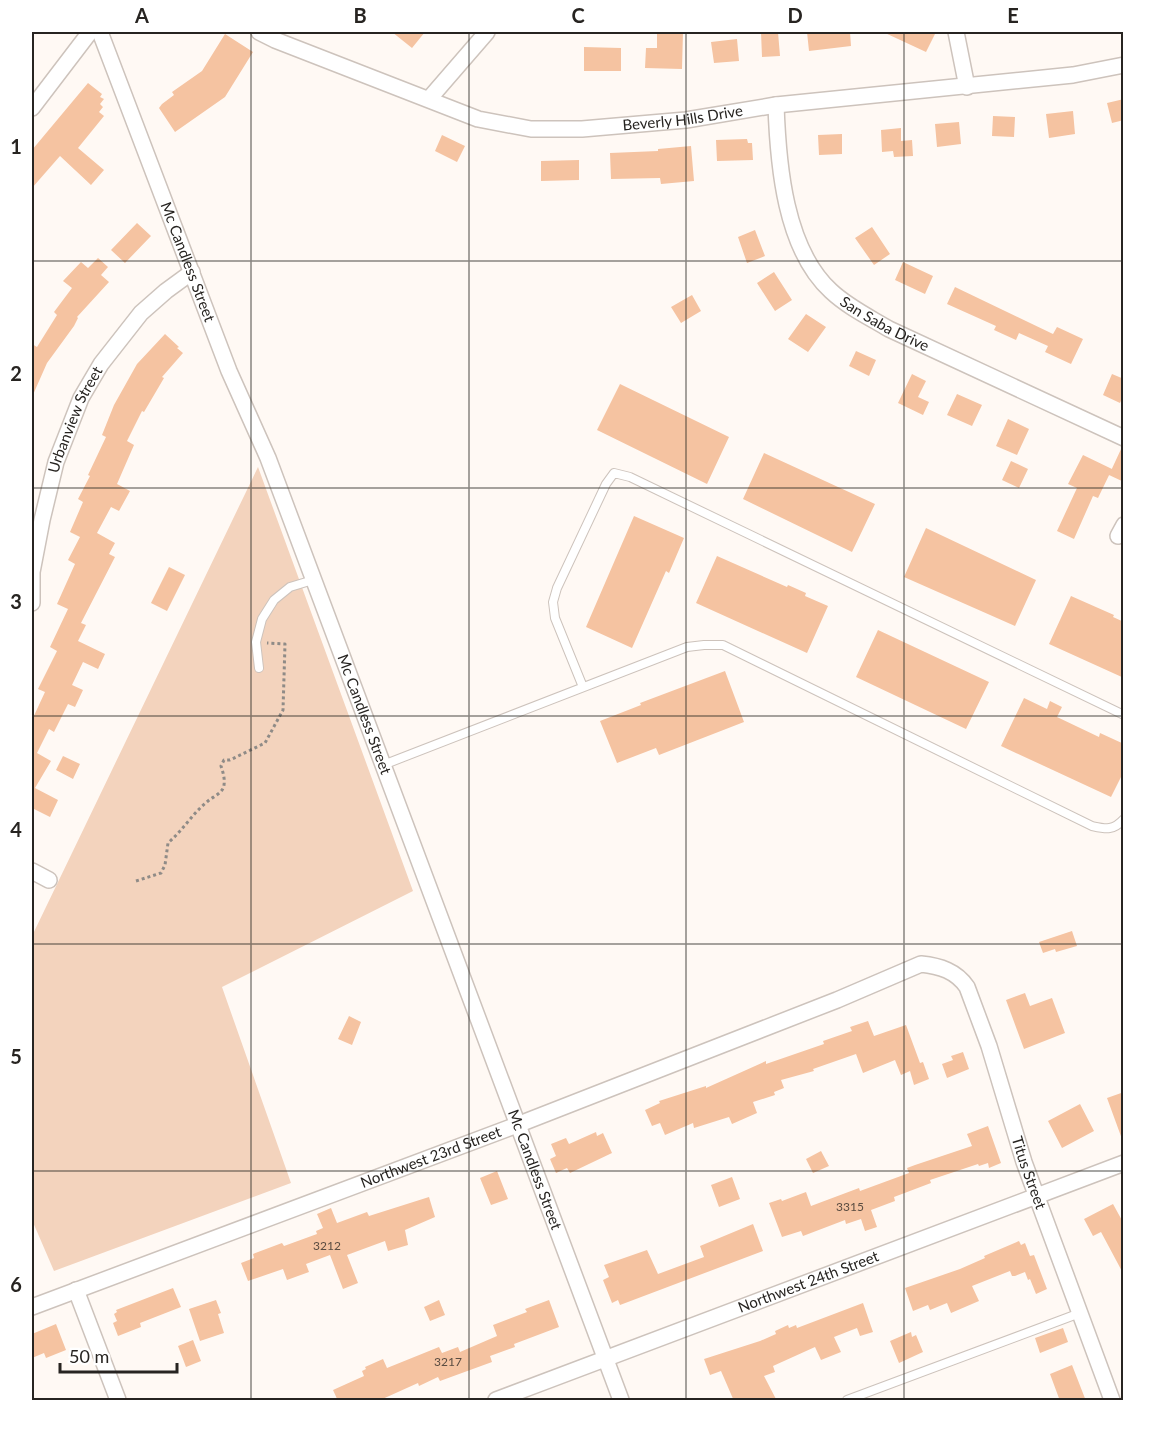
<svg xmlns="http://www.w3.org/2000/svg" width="1155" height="1432" font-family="Lato,sans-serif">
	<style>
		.green { fill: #f3d3bd }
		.building { fill: #f5c3a1 }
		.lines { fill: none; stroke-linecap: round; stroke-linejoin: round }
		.lane-casing { stroke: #cdc3bc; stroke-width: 10 }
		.street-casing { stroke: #cdc3bc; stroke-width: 18 }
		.path { stroke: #8f8b87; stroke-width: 3; stroke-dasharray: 3 3; stroke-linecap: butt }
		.lane { stroke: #fff; stroke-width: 8 }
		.street { stroke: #fff; stroke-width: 15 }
		.grid { fill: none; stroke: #272421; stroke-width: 1.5; stroke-opacity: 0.55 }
		.labels { text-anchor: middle; stroke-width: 6; stroke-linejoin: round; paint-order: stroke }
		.number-label { font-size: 12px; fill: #5a4c41 }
		.street-label { font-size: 15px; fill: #272421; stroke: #fff }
		.neatline { fill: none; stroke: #272421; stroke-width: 2 }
		.grid-label { font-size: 20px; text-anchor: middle; font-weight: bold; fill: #272421 }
	</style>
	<rect width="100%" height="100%" fill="#fff9f4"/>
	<path class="green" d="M258,467L413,891L222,987L291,1183L54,1271L32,1220V936Z"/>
	<path class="building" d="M392,32H425L412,48Z
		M668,32H683L682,69L645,68L646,48H657V33H668Z
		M761,32H778L780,56L762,57Z
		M807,32H850L851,46L809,51Z
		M883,32H936L926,52Z
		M225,34L253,52L225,97L175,132L159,108L162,104L174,95L172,92L202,71Z
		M737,39L739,61L714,63L711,42Z
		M584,47L621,48V71H584Z
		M88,83L102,94L100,97L104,99L100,104L103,107L99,112L104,116L78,148L104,170L91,185L60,156L32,188V150Z
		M1124,99V120L1112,123L1107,103Z
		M1073,111L1075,134L1049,138L1046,114Z
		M993,116L1015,117L1014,137L992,136Z
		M959,122L961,144L937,147L935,124Z
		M901,128V141L912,140L913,156L894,157L893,151L882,152L881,130Z
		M842,134V154L819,155L818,135Z
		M442,135L465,146L457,162L435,151Z
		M747,139L748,143H752L753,160L717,161L716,140Z
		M691,146L694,181L661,184L660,178L611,179L610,153L658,151V149Z
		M579,160V180L541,181V161Z
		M137,223L151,236L125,263L111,250Z
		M872,227L890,254L874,265L855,238Z
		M755,230L765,256L747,263L738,237Z
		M98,258L108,267L101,275L109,282L77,317L78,318L74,326L47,363L32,397V344L37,347L57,315L54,312L72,288L63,281L81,262L88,268Z
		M903,262L933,276L925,294L895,280Z
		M774,272L792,300L775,311L757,283Z
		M955,287L1053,334L1057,327L1083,339L1071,364L1045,352L1048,346L1019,333L1016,340L994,330L996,326L947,304Z
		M692,295L701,311L681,323L671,307Z
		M806,314L826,327L808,352L788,339Z
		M165,334L179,347L177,348L183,353L162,377L164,378L144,412L142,411L127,441L134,445L117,484L130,491L119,511L111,507L97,533L115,543L109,554L115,557L81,623L86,625L78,641L105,654L98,669L83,662L72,685L83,690L75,707L68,704L54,732L49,729L37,753L51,761L35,788L58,800L50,817L32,808V720L45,692L38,689L57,651L50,647L68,609L57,604L75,564L68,560L80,537L70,532L83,502L78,499L90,476L88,475L106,437L102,435L114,405L137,364Z
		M856,351L876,360L869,376L849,366Z
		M912,374L926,381L918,397L929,402L923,415L898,403Z
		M1112,374L1124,379V394L1120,403L1103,395Z
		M620,384L729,437L707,484L597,430Z
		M957,394L982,405L972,426L947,415Z
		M1008,419L1029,429L1017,455L996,446Z
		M1122,447L1124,448V482L1109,475Z
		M764,453L875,504L852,552L743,499Z
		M1083,455L1112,469L1098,498L1093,496L1074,539L1057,531L1077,488L1068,484Z
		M1011,461L1028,469L1019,488L1002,480Z
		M634,516L684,538L669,573L666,571L632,648L586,627Z
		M926,528L1036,580L1015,626L904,577Z
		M717,556L787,587L788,585L806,593L805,596L828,606L807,653L696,603Z
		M169,567L185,575L167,611L151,603Z
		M1071,596L1114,615L1113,617L1124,622V678L1049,644Z
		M878,630L989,682L966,729L856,677Z
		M725,671L744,722L659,755L656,748L617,763L600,721L641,705L640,703Z
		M1024,698L1047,709L1050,701L1062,707L1057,717L1099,737L1100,733L1124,744V771L1111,797L1001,746Z
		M63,756L80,764L73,779L56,770Z
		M1072,931L1077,946L1056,952L1055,949L1043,953L1039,942Z
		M1025,993L1030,1006L1052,998L1065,1033L1024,1049L1006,1000Z
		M349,1016L361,1022L352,1045L338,1039Z
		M868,1021L874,1036L906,1025L920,1063L923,1062L929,1079L914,1085L910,1071L901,1075L895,1060L863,1073L856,1054L813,1069L814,1071L781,1080L784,1088L774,1092L775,1095L753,1102L757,1113L732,1124L729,1117L694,1128L693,1123L665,1135L660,1123L652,1126L645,1110L660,1103L659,1101L706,1086V1088L766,1061V1064L824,1044L823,1041L852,1031L850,1027Z
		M963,1052L969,1069L947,1078L942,1064L953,1060L951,1056Z
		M1124,1092V1139H1122L1107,1098Z
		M1080,1104L1094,1131L1062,1148L1048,1121Z
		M988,1126L1001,1163L989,1168L988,1163L979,1166L978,1164L930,1180L931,1183L894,1197L895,1201L871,1210L877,1227L865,1231L861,1219L846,1224L845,1220L803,1236L801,1231L782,1237L769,1203L781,1199L782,1201L806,1192L811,1206L859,1188L860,1191L909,1173L907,1168L915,1165L972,1146L967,1134Z
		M596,1132L597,1136L603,1133L612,1153L570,1173L567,1168L556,1173L550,1159L556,1156L551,1144L566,1138L569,1144Z
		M821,1151L829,1166L813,1173L806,1159Z
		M497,1171L508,1199L491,1205L480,1178Z
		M732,1177L740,1199L719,1207L711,1185Z
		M429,1197L435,1217L405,1230L408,1245L388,1251L385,1241L347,1255L358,1283L343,1289L330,1255L306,1264L309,1272L287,1280L283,1269L248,1281L241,1263L254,1258L253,1254L282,1243L284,1246L317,1234L316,1231L323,1228L317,1214L331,1208L337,1223L367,1212L369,1216Z
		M1113,1204L1124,1224V1275L1101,1232L1093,1236L1084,1219Z
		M753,1224L763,1251L620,1305L618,1300L612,1303L603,1280L609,1277L604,1265L647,1250L658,1274L704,1257L700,1246Z
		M1019,1241L1021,1245L1025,1243L1030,1256L1034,1255L1047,1289L1036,1294L1030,1279L1028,1280L1025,1272L1015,1276H1012L1010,1271L972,1286L979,1301L951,1313L947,1303L930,1310L928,1305L913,1311L905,1288L960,1269L985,1258L984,1256Z
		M173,1288L181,1307L140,1323L141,1327L118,1336L113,1323L117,1321L114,1314L117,1312L116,1310Z
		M216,1300L221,1313L218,1314L224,1333L200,1341L189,1309Z
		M439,1300L445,1315L430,1321L424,1307Z
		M549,1300L559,1327L514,1344L515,1347L490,1356L492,1362L440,1381L438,1377L419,1386L418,1383L378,1401H338L333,1390L364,1376L362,1371L366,1369L365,1367L383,1359L387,1368L439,1347L442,1353L458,1347L460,1352L497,1336L493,1325L527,1312L525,1309Z
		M863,1303L873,1332L860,1336L857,1328L834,1337L841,1352L821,1360L815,1347L773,1366L775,1372L764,1376L777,1401H734L721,1371L710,1375L704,1359L760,1341L776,1334L775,1331L788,1325L789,1328L796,1325L797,1328Z
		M56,1324L66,1350L46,1358L44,1353L32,1358V1334Z
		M1063,1328L1068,1342L1040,1353L1035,1338Z
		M911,1332L912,1337L916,1335L923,1352L899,1363L890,1341Z
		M193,1340L201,1361L186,1367L178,1346Z
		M1072,1365L1086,1401H1060L1050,1374Z"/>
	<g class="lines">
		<defs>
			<path id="lane" d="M259,668L256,642L262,619L274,600L290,587L313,580
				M583,687L555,618L553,602L557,588L606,484L614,473L630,477L1124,715
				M383,765L687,647L704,645H723L1092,826C1106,829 1113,831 1124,819
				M847,1400L1080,1313"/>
			<g id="street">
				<path id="s1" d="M100,32L229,371L268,458L621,1400"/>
				<path id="s2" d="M259,32L275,40L478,119L531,129H582L686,120L776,105L1073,75L1124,65"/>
				<path d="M956,32L967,87"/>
				<path d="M429,99L487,32"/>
				<path id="s3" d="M776,105C778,165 785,249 831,291C848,307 869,317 889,329L1124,438"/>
				<path d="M32,108L90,32"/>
				<path d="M1118,536L1124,525"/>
				<path id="s4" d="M32,603V572L42,520L56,462L81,398L101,364L141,313L166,291L192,272"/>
				<path d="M32,871L49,880"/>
				<path d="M76,1290L118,1400"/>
				<path id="s5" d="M32,1307L517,1125L837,1000L921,964C940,966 956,971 967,987L989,1046L1024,1162L1112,1400"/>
				<path id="s6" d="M496,1400L1124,1163"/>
			</g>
		</defs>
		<use href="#lane" class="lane-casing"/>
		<use href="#street" class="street-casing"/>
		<path class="path" d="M136,881L161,873L165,865L168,843C183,830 193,813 208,801C214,796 223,793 224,785C225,779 223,772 221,766L224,760H230L265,743L283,710L285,644L267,643"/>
		<use href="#lane" class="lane"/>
		<use href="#street" class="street"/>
	</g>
	<path class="grid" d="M251,32V1400M469,32V1400M686,32V1400M904,32V1400M32,261H1124M32,488H1124M32,716H1124M32,944H1124M32,1171H1124"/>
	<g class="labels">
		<g class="number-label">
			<text x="850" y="1211">3315</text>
			<text x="327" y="1250">3212</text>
			<text x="448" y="1366">3217</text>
		</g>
		<g class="street-label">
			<text dy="5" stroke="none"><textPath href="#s2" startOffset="442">Beverly Hills Drive</textPath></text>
			<text dy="5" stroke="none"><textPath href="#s1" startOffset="246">Mc Candless Street</textPath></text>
			<text dy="5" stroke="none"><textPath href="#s3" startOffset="262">San Saba Drive</textPath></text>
			<text dy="5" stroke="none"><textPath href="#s4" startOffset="190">Urbanview Street</textPath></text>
			<text dy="5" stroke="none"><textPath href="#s1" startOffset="732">Mc Candless Street</textPath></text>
			<text dy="5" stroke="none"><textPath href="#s5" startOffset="426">Northwest 23rd Street</textPath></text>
			<text dy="5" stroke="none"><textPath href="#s1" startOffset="1218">Mc Candless Street</textPath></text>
			<text dy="5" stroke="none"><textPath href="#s5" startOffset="1202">Titus Street</textPath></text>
			<text dy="5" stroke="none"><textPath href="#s6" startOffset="334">Northwest 24th Street</textPath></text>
		</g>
	</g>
	<rect width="1155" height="1432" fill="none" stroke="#ffffff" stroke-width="66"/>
	<path d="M60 1363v9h117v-9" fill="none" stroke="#272421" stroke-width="3"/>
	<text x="69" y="1363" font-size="18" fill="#272421" stroke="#ffffff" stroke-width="4.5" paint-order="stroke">50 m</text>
	<rect x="33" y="33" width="1089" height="1366" class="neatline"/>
	<g class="grid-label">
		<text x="142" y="23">A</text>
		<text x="360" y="23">B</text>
		<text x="578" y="23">C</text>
		<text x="795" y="23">D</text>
		<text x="1013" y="23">E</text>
		<text x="16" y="154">1</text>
		<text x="16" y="381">2</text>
		<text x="16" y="609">3</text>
		<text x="16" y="837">4</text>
		<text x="16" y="1064">5</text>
		<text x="16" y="1292">6</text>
	</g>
</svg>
